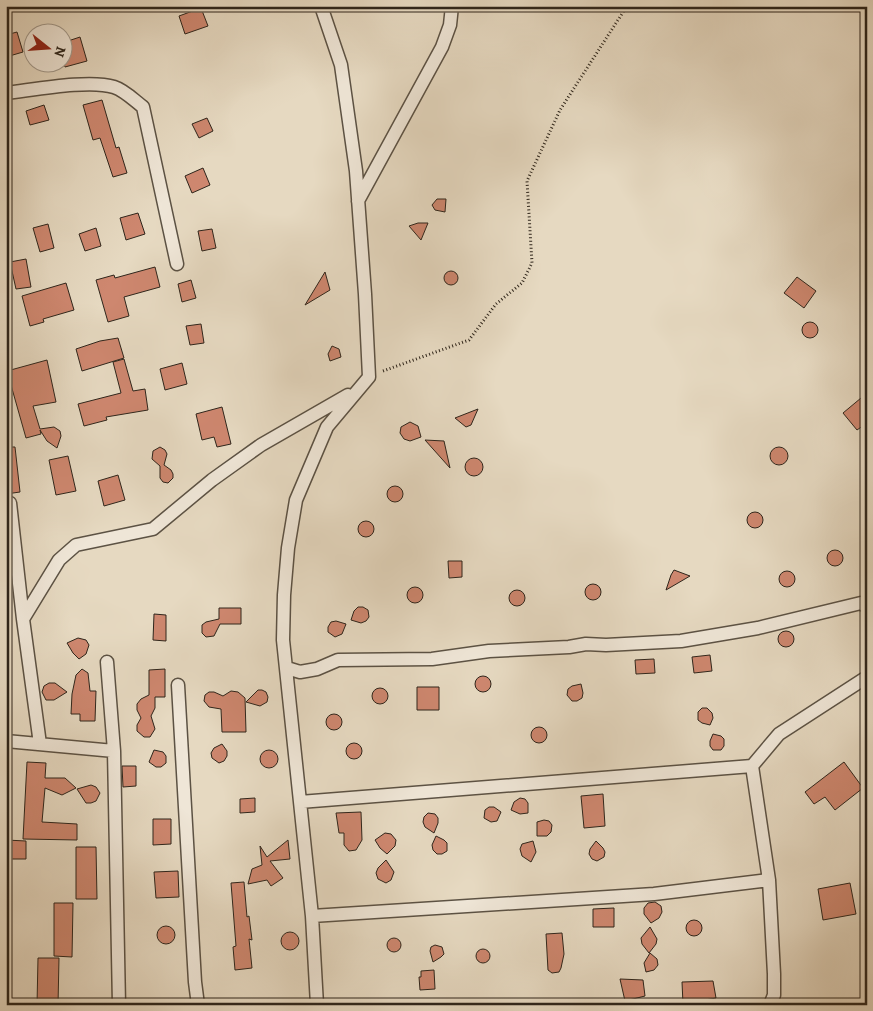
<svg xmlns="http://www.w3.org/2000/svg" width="873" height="1011" font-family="Alegreya,serif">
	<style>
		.building { fill: #ce876f; stroke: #2e251b }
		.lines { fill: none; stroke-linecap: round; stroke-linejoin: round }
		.minor-casing { stroke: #5c5244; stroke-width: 15 }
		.path { stroke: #2e251b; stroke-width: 3; stroke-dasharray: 1 2.5; stroke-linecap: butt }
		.minor { stroke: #efe6d7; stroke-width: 12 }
	</style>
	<rect width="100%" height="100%" fill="#e6d9c1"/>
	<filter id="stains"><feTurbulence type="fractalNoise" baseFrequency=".004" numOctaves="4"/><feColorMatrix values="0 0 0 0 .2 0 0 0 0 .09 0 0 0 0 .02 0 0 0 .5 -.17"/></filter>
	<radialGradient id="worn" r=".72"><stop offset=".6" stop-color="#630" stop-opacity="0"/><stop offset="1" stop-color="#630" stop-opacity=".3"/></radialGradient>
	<path class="building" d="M201,8L208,26L185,34L179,16Z
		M17,32L23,52L6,57V35Z
		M80,37L87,61L65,67L62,57V43Z
		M102,100L116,148L119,147L127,173L113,177L100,138L93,140L83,105Z
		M44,105L49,120L30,125L26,111Z
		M207,118L213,131L199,138L192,124Z
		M203,168L210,185L192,193L185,176Z
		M437,199H446L445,212L435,210L432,205Z
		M138,213L145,234L126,240L120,218Z
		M418,223H428L421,240L409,226Z
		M48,224L54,248L40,252L33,228Z
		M96,228L101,246L85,251L79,234Z
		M212,229L216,248L202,251L198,231Z
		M26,259L31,287L16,289L10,262Z
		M155,267L160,287L124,297L129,316L108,322L96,280L114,275L115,278Z
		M444 278a7 7 0 1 1 14 0a7 7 0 1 1-14 0Z
		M325,272L330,290L305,305Z
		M797,277L816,291L804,308L784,293Z
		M191,280L196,298L182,302L178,284Z
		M66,283L74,310L43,319L44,322L30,326L22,296Z
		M802 330a8 8 0 1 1 16 0a8 8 0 1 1-16 0Z
		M201,324L204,343L190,345L186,326Z
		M118,338L124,358L82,371L76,349L100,341Z
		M332,346L339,349L341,357L330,361L328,354Z
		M124,359L133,391L145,389L148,410L106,417L107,420L84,426L78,404L121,393L113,362Z
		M47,360L56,402L33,406L40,429L54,427L60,431L61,436L57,448L47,441L40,430L41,434L26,438L7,371Z
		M182,363L187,384L165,390L160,369Z
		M867,393V423L857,430L843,413Z
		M222,407L231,444L217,447L214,437L202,440L196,414Z
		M478,409L471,425L466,427L455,418Z
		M410,422L418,426L421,437L410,441L404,439L400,433L401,427Z
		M425,440L444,441L450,468Z
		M770 456a9 9 0 1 1 18 0a9 9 0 1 1-18 0Z
		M6,447H15L20,492L6,494Z
		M160,447L165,450L167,454L164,465L171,470L173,474V478L168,483L163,482L160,478V466L152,459L153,451Z
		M68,456L76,491L56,495L49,460Z
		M465 467a9 9 0 1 1 18 0a9 9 0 1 1-18 0Z
		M118,475L125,500L104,506L98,481Z
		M387 494a8 8 0 1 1 16 0a8 8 0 1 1-16 0Z
		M747 520a8 8 0 1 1 16 0a8 8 0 1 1-16 0Z
		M358 529a8 8 0 1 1 16 0a8 8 0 1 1-16 0Z
		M827 558a8 8 0 1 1 16 0a8 8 0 1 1-16 0Z
		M448,561H462V577L449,578Z
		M674,570L690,576L666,590L671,575Z
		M779 579a8 8 0 1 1 16 0a8 8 0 1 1-16 0Z
		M585 592a8 8 0 1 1 16 0a8 8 0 1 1-16 0Z
		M407 595a8 8 0 1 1 16 0a8 8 0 1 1-16 0Z
		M509 598a8 8 0 1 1 16 0a8 8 0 1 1-16 0Z
		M358,607H363L368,610L369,617L366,621L361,623L351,620L354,611Z
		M219,608H241V624H220L214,636L206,637L202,633V625L206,622L219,619Z
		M154,614L166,615V641L153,640Z
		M336,621L346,624L342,634L335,637L328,632V627L331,622Z
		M778 639a8 8 0 1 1 16 0a8 8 0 1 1-16 0Z
		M78,638L86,640L89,645L86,654L79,659L73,653L67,643Z
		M710,655L712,671L694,673L692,657Z
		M654,659L655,673L636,674L635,660Z
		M82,669L88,673L90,691H96L95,721H80V714H71L72,694L76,675Z
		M165,669V697H155V708L151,716L155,729L150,737H144L137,731V725L141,718L137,710V704L141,699L149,695V670Z
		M475 684a8 8 0 1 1 16 0a8 8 0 1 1-16 0Z
		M49,683H55L67,692L54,700H46L42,692L44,686Z
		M581,684L583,693L582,698L577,701H572L567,695L568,689L572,686Z
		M417,687H439V710H417Z
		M372 696a8 8 0 1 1 16 0a8 8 0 1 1-16 0Z
		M258,690H262L266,692L268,697L267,702L260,706L246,702Z
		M231,691L238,692L245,698L246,732H222L221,709L209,707L204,701L205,695L209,692H214L223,696Z
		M702,708H707L712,713L713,718L710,725L702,723L698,720V712Z
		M326 722a8 8 0 1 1 16 0a8 8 0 1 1-16 0Z
		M531 735a8 8 0 1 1 16 0a8 8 0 1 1-16 0Z
		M713,734L721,736L724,739V746L721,750H713L710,746V741Z
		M346 751a8 8 0 1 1 16 0a8 8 0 1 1-16 0Z
		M222,744L227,751V756L224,761L219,763L212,758L211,753L214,748Z
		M260 759a9 9 0 1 1 18 0a9 9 0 1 1-18 0Z
		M154,750L163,752L166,756V763L161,767H156L149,762Z
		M27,762L46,763L45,778H65L76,788L62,795L45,788L42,822L77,824V840L23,839Z
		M844,762L863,788L835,810L825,797L814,804L805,792Z
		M122,766H136V786L123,787Z
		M91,785L96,787L100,793L96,801L91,803H86L77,789Z
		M603,794L605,826L584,828L581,796Z
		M255,798V812L240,813V799Z
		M520,798L525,799L528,803V813L520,814L511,810L514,802Z
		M489,807H494L501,812L497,821L491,822L484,818L485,810Z
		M361,812L362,840L356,850L349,851L344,845V833H339L336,813Z
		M428,813L435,814L438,818V823L434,833L425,827L423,822L424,817Z
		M153,819H171V844L153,845Z
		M544,820L549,821L552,825L551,832L547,836H537V822Z
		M385,833L391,834L396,840L395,846L387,854L380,848L375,840Z
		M436,836L444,840L447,843V851L442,854H437L433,850L432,845Z
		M6,840L26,841V859H6Z
		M288,840L290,859L270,861L283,878L271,886L267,880L248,884L252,869L262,865L260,846L267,857Z
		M533,841L536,852L531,862L522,856L520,849L522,844Z
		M596,841L603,848L605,852L604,857L597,861L592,859L589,854L590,849Z
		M76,847H96L97,899H76Z
		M386,860L394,872L391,880L386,883L378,879L376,873L378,868Z
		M178,871L179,897L156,898L154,872Z
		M244,882L247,917L249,916L252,940L249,939L252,968L235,970L233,947L236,946L231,883Z
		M850,883L856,914L823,920L818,889Z
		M655,902L661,906L662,912L659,918L651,923L644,914V908L648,903Z
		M54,903H73L72,957L54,956Z
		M614,908V927H593V909Z
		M686 928a8 8 0 1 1 16 0a8 8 0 1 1-16 0Z
		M157 935a9 9 0 1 1 18 0a9 9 0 1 1-18 0Z
		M650,927L657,939L656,944L649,953L642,944L641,938Z
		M281 941a9 9 0 1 1 18 0a9 9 0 1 1-18 0Z
		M562,933L564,954L561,968L559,972L552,973L548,970L546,934Z
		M387 945a7 7 0 1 1 14 0a7 7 0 1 1-14 0Z
		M435,945L442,947L444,954L441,957L433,962L430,951L431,947Z
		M476 956a7 7 0 1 1 14 0a7 7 0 1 1-14 0Z
		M650,953L657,959L658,965L654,970L646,972L644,963Z
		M38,958H59L58,1005H37Z
		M434,970L435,989L420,990L419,977H421V971Z
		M620,979L643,980L645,996L625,1001Z
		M713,981L716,998L683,1004L682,982Z"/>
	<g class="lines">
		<defs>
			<path id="minor" d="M6,93C33,90 89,79 114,87C124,90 134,100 143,107L177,264
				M358,201L442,47L450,25L452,6
				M10,503L23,619L40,744
				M23,619L59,560L76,545L153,529L212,480L261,445L348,395
				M107,662L114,751L119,1005
				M287,668L300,672L317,669L338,660L432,659L489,651L569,647L586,644L606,645L681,641L758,628L861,603L867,607
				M178,685L195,982L198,1005
				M6,741L114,751
				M752,766L769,880L774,974V995L770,1005
				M300,802L752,766L779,734L867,677
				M312,916L654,894L769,880
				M317,1005L312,916L283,640L284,595L288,548L296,500L327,427L369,377L365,294L356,171L341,65L321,6"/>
		</defs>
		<use href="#minor" class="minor-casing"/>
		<path class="path" d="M383,371L469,340L496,304L522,283L532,263L527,181L560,110L627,6"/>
		<use href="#minor" class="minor"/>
	</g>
	<rect width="873" height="1011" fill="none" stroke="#e6d9c1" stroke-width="25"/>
	<rect x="8" y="8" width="858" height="996" fill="none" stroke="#2e251b" stroke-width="2.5"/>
	<rect x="12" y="12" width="848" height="986" fill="none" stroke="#2e251b"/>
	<g transform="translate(48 48) rotate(107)"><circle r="24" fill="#efe6d7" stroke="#a2998c"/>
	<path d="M0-4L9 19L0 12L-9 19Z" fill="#8f2418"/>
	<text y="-8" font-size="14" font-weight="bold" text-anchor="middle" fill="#2e251b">N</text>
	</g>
	<rect width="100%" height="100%" filter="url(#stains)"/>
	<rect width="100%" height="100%" fill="url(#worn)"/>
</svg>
